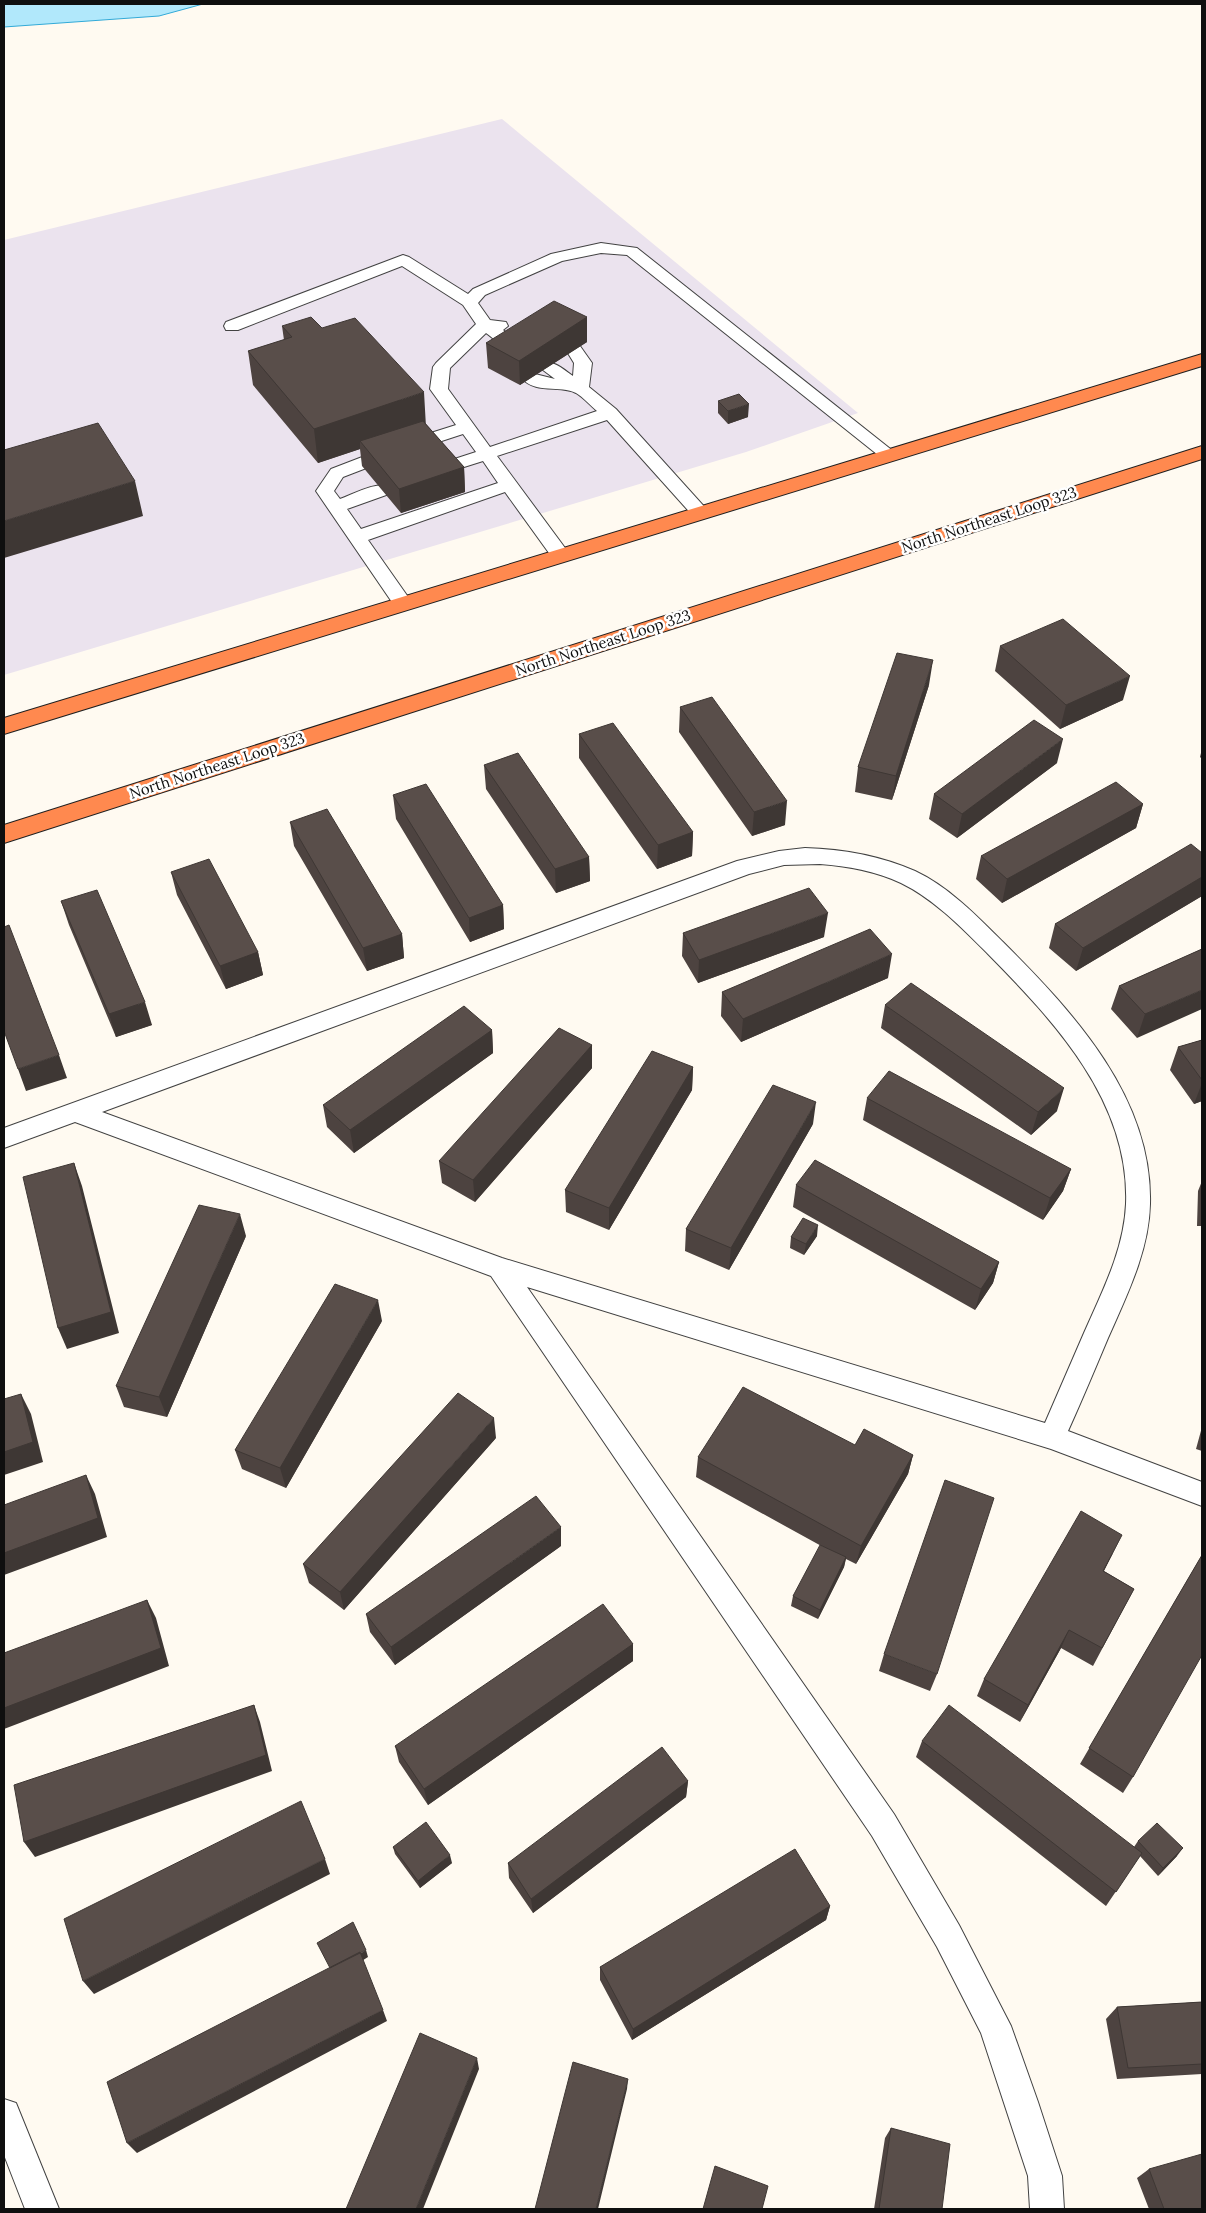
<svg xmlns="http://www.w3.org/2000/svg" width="1206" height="2213" font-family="Lora,serif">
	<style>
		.industrial { fill: #ebe3ee }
		.water { fill: #b1e8fb; stroke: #32aad8 }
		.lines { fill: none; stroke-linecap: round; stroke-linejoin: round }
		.lane-casing { stroke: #424242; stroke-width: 2 }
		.highway-casing { stroke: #202020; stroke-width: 2 }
		.lane { fill: #fff; fill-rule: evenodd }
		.highway { fill: #ff894f; fill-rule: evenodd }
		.wall { fill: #4d4340 }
		.shaded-wall { fill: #3e3734 }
		.building { fill: #594e4a; stroke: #3e3734 }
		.labels { text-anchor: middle; stroke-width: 5; stroke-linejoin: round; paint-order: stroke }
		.street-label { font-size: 15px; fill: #0f0f0f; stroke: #fff }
	</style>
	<rect width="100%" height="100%" fill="#fffaf1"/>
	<path class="industrial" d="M502,119L858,413L746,452L4,675V240Z"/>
	<path class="water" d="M4,4H203L159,16L4,27Z"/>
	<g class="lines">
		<defs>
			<path id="lane" d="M601,243L637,248L898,455L895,459L889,460L883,459L627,255L601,253L562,261L485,295L478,303L490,320L506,322L508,326L503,330L526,348L524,352C510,355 497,341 486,333L450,368L448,389L490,447L597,411C591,406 583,397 576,393C561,385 534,394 522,378L525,374L531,373L555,379L539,367L542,363C554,360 563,369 573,376L574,363L566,350L568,346H580L592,363L589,387L616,409L710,513L708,517L701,519L694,517L607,420L497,456L568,552L570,556L568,560L561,562L554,560L505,492L368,540L413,604L410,608L403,610L396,608L316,491L331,469L396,444L456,425L430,389L433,367L436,363L476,324L463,305L402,266L238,330H226L224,326L226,322L403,255L409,257L468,294L473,289L551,254ZM463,434L476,452L439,464L436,468L439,472L445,473L483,461L498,483L361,529L347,509L389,494L392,490L389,486C374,482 354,494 340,499L334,491L343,477L408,452Z
				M805,848C843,849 881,856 915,871C949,887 977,916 1003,942C1074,1013 1153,1098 1150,1204C1149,1251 1127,1295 1108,1338C1095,1369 1082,1400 1068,1431L1202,1482V1506L1051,1449L527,1287L894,1814L959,1925L1011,2026L1038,2102L1062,2176L1064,2209H1030L1028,2176L981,2033L937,1947L872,1836L491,1276L75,1122L4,1148V1128L737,861L779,851ZM820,864C848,866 875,871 901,883C934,899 962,928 988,954C1055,1022 1130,1102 1126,1204C1124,1250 1102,1292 1084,1333C1071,1363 1058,1393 1045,1423L502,1258L102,1112L749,874L784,865Z
				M4,2099L16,2103L59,2209H25L4,2155Z"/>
			<path id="highway" d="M1202,354V366L4,734V718Z
				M1202,446V459L4,843V825Z"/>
		</defs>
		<use href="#lane" class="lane-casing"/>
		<use href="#highway" class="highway-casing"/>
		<use href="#lane" class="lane"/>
		<use href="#highway" class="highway"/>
	</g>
	<path class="wall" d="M587,317V342L520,385L488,368L486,343Z
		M282,326L322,328L426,424L464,467L465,492L401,513L362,466L360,449L318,463L253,385L248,351L284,340Z
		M718,401L748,417L728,424L718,413Z
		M1000,646L1123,700L1060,729L995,671Z
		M929,685L892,800L855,792L858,767Z
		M680,707L785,825L752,836L679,732Z
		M579,734L693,832L692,856L657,869L579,758Z
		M1202,749V759L1200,757Z
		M1057,763L957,838L929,819L934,794Z
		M484,765L589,857L590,881L556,893L486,789Z
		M393,795L503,905L504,929L470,942L396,819Z
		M1143,804L1136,828L1002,903L976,879L981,856Z
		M290,822L402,934L404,958L367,971L294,846Z
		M1202,853V896L1076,971L1049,948L1055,924Z
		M171,872L258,952L263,975L226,989L177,895Z
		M61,901L152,1025L116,1037L69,925Z
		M683,933L824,937L698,983L682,956Z
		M1202,949L1137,1038L1111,1009L1119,986Z
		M888,978L741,1042L721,1016L722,992Z
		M885,1005L1057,1111L1031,1135L881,1028Z
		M492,1030L493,1053L354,1153L327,1127L323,1105Z
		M1202,1040V1101L1194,1104L1170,1070L1178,1047Z
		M592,1045V1068L475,1202L442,1183L439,1161Z
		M693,1067L692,1090L609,1230L566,1212L565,1190Z
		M867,1098L1071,1169L1063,1191L1043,1220L863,1120Z
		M813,1124L729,1270L685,1251L686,1229Z
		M1202,1181V1226H1197L1198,1191Z
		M796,1185L999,1262L993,1283L975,1310L793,1207Z
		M246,1236L167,1417L124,1407L116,1386Z
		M817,1236L804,1255L790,1248L791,1237Z
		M382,1321L286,1488L242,1469L235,1450Z
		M1202,1427V1451L1196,1449Z
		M496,1438L344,1610L309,1583L303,1564Z
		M855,1445L913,1455L908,1474L856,1564L846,1559L844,1567L818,1619L791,1606L793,1596L825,1548L696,1477L698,1457Z
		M561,1546L395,1665L370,1632L366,1614Z
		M1113,1553L1104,1571L1134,1589L1093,1666L1061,1648L1020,1722L977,1696L984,1679Z
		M1202,1555L1133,1777L1123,1793L1080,1764Z
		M633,1644V1661L428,1805L399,1762L395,1746Z
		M884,1654L937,1674L930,1691L879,1671Z
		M922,1741L1134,1847L1138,1841L1177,1856L1158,1876L1140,1856L1106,1906L916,1757Z
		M688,1781L686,1797L533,1913L509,1878L508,1863Z
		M393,1847L452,1863L420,1888L395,1854Z
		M830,1906L826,1920L632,2040L600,1980V1967Z
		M1202,2002V2074L1117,2079L1106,2019L1117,2007Z
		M891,2128L942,2209H874L885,2138Z
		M1149,2169L1202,2209H1149L1137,2178Z"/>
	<path class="shaded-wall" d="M587,317V342L520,385L519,361Z
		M424,392L426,427L360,441V449L318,463L314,429Z
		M749,404L748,417L728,424V411Z
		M464,467L465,492L401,513L399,489Z
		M135,481L143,516L4,558V521Z
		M933,660L929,685L892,800L896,776Z
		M1130,676L1123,700L1060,729L1066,705Z
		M1063,739L1057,763L957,838L962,814Z
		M787,801L785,825L752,836L754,812Z
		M1143,804L1136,828L1002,903L1007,879Z
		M693,832L692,856L657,869L658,845Z
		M589,857L590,881L556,893L555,869Z
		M1202,877V896L1076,971L1083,948Z
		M503,905L504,929L470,942L469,918Z
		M828,913L824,937L698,983L699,960Z
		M402,934L404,958L367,971L363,948Z
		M258,952L263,975L226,989L220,966Z
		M892,954L888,978L741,1042L743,1019Z
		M1202,990V1009L1137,1038L1145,1014Z
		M145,1002L152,1025L116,1037L109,1014Z
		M492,1030L493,1053L354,1153L350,1130Z
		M592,1045V1068L475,1202L473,1180Z
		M59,1055L67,1078L26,1091L18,1069Z
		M693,1067L692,1090L609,1230V1208Z
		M1202,1083V1101L1194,1104Z
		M1064,1088L1057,1111L1031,1135L1038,1112Z
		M816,1102L813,1124L729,1270L731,1248Z
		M74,1163L82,1186L119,1333L67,1349L58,1328Z
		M1071,1169L1063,1191L1043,1220L1050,1198Z
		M240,1214L246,1236L167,1417L159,1397Z
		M818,1225L817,1236L804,1255L806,1244Z
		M999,1262L993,1283L975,1310L981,1289Z
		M378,1300L382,1321L286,1488L280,1468Z
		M21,1394L31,1414L43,1462L4,1475V1452Z
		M494,1418L496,1438L344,1610L340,1592Z
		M913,1455L908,1474L856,1564L861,1546Z
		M86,1475L95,1494L107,1537L4,1575V1553Z
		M561,1527V1546L395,1665L391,1647Z
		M1122,1535L1113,1553L1094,1589L1103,1571Z
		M846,1557L844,1567L818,1619L820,1610Z
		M147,1600L156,1618L169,1666L4,1729V1708Z
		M1069,1630L1061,1648L1020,1722L1028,1705Z
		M633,1644V1661L428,1805L424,1789Z
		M254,1705L260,1722L272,1771L35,1857L24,1842Z
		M688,1781L686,1797L533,1913L531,1899Z
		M1183,1848L1177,1856L1158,1876L1163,1868Z
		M450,1855L452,1863L420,1888L418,1881Z
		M325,1859L330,1874L94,1994L83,1981Z
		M830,1906L826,1920L632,2040L633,2029Z
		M366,1950L368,1957L335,1978L332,1971Z
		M383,2010L387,2021L137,2153L127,2143Z
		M477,2058L479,2069L423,2209H416Z
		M628,2079L627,2089L598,2209H596Z"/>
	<path class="building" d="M554,301L587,317L519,361L486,343Z
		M311,317L322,328L355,318L424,392L314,429L248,351L292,337L282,326Z
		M739,394L749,404L728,411L718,401Z
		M423,421L464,467L399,489L360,441Z
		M98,423L135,481L4,521V450Z
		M1063,619L1130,676L1066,705L1000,646Z
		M897,653L933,660L896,776L858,767Z
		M712,697L787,801L754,812L680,707Z
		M1034,720L1063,739L962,814L934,794Z
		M613,723L693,832L658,845L579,734Z
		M518,753L589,857L555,869L484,765Z
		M1116,782L1143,804L1007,879L981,856Z
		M426,784L503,905L469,918L393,795Z
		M327,809L402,934L363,948L290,822Z
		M1191,844L1202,853V877L1083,948L1055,924Z
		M209,859L258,952L220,966L171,872Z
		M809,888L828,913L699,960L683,933Z
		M97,890L145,1002L109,1014L61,901Z
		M9,925L59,1055L18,1069L4,1031V927Z
		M870,929L892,954L743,1019L722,992Z
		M1202,949V990L1145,1014L1119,986Z
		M911,983L1064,1088L1038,1112L885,1005Z
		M464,1006L492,1030L350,1130L323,1105Z
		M559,1028L592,1045L473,1180L439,1161Z
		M1202,1040V1080L1178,1047Z
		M652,1051L693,1067L609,1208L565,1190Z
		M889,1071L1071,1169L1050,1198L867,1098Z
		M773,1085L816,1102L731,1248L686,1229Z
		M815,1160L999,1262L981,1289L796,1185Z
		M74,1163L111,1312L58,1328L23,1177Z
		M199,1205L240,1214L159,1397L116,1386Z
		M803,1218L818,1225L806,1244L791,1237Z
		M335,1284L378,1300L280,1468L235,1450Z
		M743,1387L855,1445L864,1429L913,1455L861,1546L698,1457Z
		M458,1393L494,1418L340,1592L303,1564Z
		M21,1394L33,1442L4,1452V1399Z
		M86,1475L98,1518L4,1553V1505Z
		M945,1480L994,1498L937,1674L884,1654Z
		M536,1496L561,1527L391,1647L366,1614Z
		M1081,1511L1122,1535L1103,1571L1134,1589L1102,1648L1069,1630L1028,1705L984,1679Z
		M820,1545L846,1557L820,1610L793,1596Z
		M1202,1555V1655L1133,1777L1089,1748Z
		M147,1600L161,1648L4,1708V1653Z
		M603,1604L633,1644L424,1789L395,1746Z
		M254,1705L266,1755L24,1842L14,1785Z
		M949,1705L1142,1853L1116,1892L922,1741Z
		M662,1747L688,1781L531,1899L508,1863Z
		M301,1801L325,1859L83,1981L64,1919Z
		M426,1822L450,1855L418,1881L393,1847Z
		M1157,1823L1183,1848L1163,1868L1138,1841Z
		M795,1849L830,1906L633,2029L600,1967Z
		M353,1922L366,1950L330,1968L317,1943Z
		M360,1952L383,2010L127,2143L107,2082Z
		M1202,2002V2064L1128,2068L1117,2007Z
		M420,2033L477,2058L416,2209H346Z
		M573,2062L628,2079L596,2209H535Z
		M891,2128L950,2144L942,2209H879Z
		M1202,2154V2209H1164L1149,2169Z
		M715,2166L768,2186L762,2209H703Z"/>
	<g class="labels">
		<g class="street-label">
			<text transform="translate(989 520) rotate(-18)" y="5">North Northeast Loop 323</text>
			<text transform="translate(603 643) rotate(-18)" y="5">North Northeast Loop 323</text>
			<text transform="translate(217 766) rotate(-18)" y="5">North Northeast Loop 323</text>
		</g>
	</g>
	<rect width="1206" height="2213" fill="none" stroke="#0f0f0f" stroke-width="10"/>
</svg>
